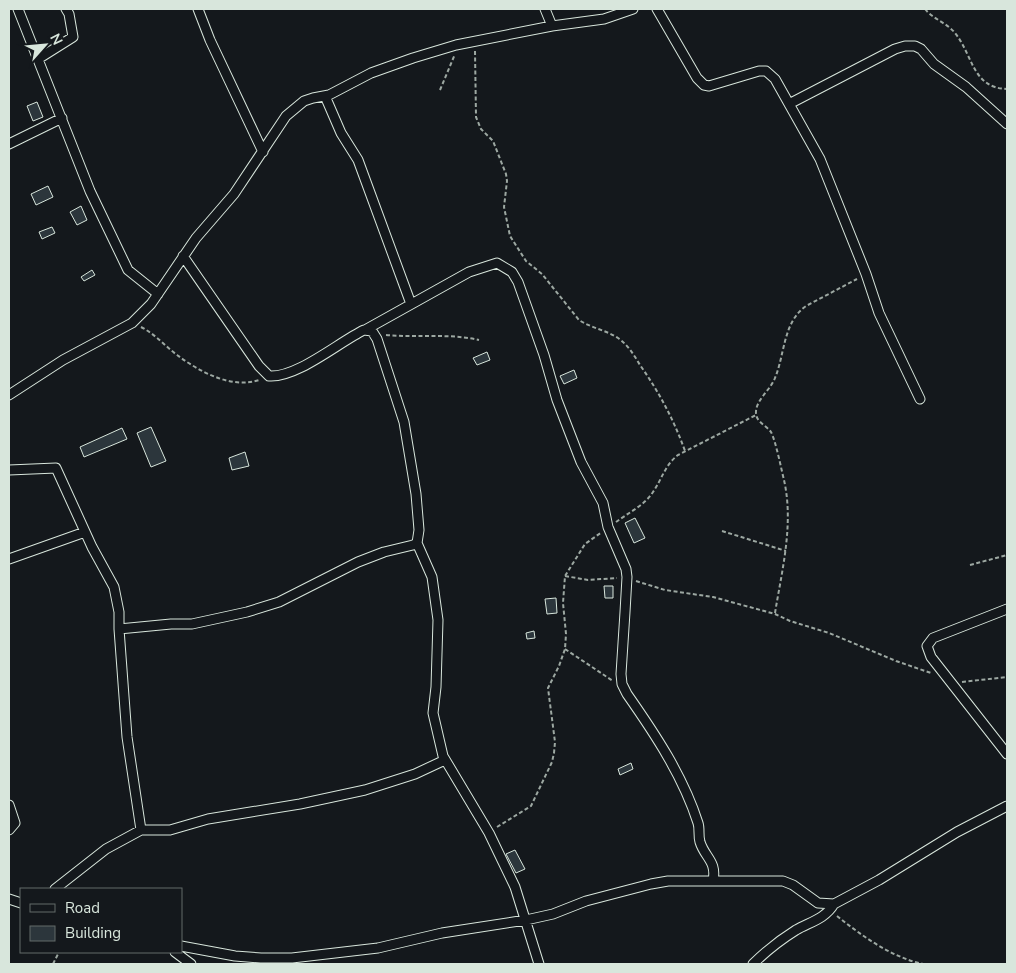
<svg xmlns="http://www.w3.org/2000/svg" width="1016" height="973" font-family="'Nunito Sans',sans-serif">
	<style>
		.building { fill: #2c363c; stroke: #d8e6dc }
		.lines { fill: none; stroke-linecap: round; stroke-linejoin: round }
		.street-casing { stroke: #d8e6dc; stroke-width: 11 }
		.path { stroke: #9da8a2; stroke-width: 2; stroke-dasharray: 4 2.5; stroke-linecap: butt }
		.street { stroke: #14181c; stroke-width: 9 }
	</style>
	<rect width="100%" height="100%" fill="#14181c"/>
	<path class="building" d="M37,102L43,117L33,121L27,106Z
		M48,186L53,197L36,205L31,194Z
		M81,206L87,220L77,225L70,212Z
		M52,227L55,233L42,239L39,232Z
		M92,270L95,275L84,281L81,277Z
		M487,352L490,360L477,365L473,358Z
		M574,370L577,378L564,384L560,376Z
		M151,427L166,461L151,467L137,433Z
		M122,428L127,439L84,457L80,447Z
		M245,452L249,466L232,470L229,458Z
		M635,518L645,538L634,543L625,523Z
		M604,586H613V598H605Z
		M556,598L557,613L547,614L545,599Z
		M534,631L535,638L527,639L526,633Z
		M631,763L633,769L620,775L618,769Z
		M515,850L525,869L516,873L506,854Z"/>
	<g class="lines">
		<defs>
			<path id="street" d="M18,9L90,191L128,270L158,294
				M198,9L210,40L263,152
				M545,9L552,26
				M657,9L697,78L704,85L709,86L759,71H766L775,79L820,159L866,274L879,313L920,399
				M38,59L73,37L69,14L66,9
				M325,96L341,133L358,160L411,304
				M789,104L895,49L905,46H915L921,49L934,64L966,87L1007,124
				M9,144L62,118
				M365,330L469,272L497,263L512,272L518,282L544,355L557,400L581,462L603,503L608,527L626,569L627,577L625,612L621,674L622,684L627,694C655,734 683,776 698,823C700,829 698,835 700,842C705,858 717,861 713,881
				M9,395L63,360L132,323L151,304L196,238L234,194L286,116L304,101L313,98L329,95L371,73L413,58L456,45L552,26L604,19L633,9
				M9,470L56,468L92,547L114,587L119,612V629L171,624H192L247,612L279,602L358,562L384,552L413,545L417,543L419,530L416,494L404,422L377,339L372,331L364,330C339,342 297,378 269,376L259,366L183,256
				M417,543L432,577L438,620L436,687L433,713L443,756L489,833L515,887L539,964
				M9,559L85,532
				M1007,609L933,638L927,646L931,657L1007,754
				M119,629L127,737L141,830
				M9,805L15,823L9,830
				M55,889L106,849L141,830H170L208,819L300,804L365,790L415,774L445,760
				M9,899L21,903
				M181,946L235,956L261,958H292L378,948L442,933L526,920L553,914L586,901L651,884L668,881H783L793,885L818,903L834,904L879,880L957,832L1007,806
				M175,952L191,964
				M753,964C766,951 780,940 796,930C810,922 825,919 834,904"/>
		</defs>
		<use href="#street" class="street-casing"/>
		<path class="path" d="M925,9C933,19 947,23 955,33C973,55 972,88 1007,89
			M475,51L476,117L481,129L493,141L506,174L507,181L504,207L510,236L526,261L542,274L579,320C591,328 606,330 618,338C628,345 634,355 640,365C659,392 674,420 685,451
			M440,90L455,54
			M141,327C155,334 165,346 177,355C200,372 231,389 259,380
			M386,335C417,338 449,333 479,340
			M616,522C628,513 645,505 653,492C662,479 665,465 678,455L756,415
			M722,531L786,551
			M970,565L1007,555
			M565,576L588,580L617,578
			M636,581L665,590L713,597L775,614L790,621L829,633L896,661L931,673
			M775,613C782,570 794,524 784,480C781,468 776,442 771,432C766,425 755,422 756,411C757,399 771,389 775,378C785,354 783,322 806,306L857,279
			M565,649L613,681
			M962,682L1007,677
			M497,827L531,806L552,762L554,753L555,742L548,688L559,666L565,649L566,634L563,603L565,576L585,544L602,532
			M837,916C862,936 891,957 923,964
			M53,964L59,952"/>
		<use href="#street" class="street"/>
	</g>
	<rect width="1016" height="973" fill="none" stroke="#d8e6dc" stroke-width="20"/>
	<rect x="20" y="888" width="162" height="65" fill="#14181c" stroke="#626a69"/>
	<rect x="30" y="904" width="25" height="8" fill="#14181c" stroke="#626a69"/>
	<text x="65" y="913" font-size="15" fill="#d8e6dc">Road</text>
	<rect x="30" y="926" width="25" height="15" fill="#2c363c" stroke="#626a69"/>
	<text x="65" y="938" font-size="15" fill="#d8e6dc">Building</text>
	<g transform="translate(45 45) rotate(63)" stroke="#14181c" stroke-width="4" paint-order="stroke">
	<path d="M0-4L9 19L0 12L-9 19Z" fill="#d8e6dc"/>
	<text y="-8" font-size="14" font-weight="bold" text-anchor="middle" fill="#d8e6dc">N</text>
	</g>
</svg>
